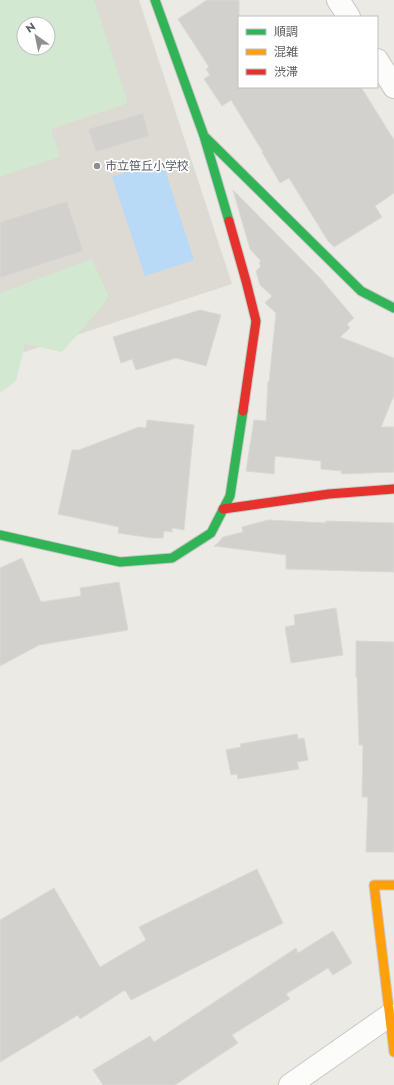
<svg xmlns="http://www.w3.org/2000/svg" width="394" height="1085" font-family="Jost,'Noto Sans JP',sans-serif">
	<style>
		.education { fill: #dcdad3; fill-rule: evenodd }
		.green { fill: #d2e8d0; fill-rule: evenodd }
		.water { fill: #b8daf7 }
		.building { fill: #d2d1ce; stroke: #dad9d4 }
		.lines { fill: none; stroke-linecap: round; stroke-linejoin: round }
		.street-casing { stroke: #c8c8c7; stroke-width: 24 }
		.fast-casing { stroke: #c8c8c7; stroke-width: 11 }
		.slow-casing { stroke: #c8c8c7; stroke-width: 11 }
		.jam-casing { stroke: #c8c8c7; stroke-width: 11 }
		.street { stroke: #fcfcfb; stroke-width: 22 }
		.fast { stroke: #30b455; stroke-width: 9 }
		.slow { stroke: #ff9f0a; stroke-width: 9 }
		.jam { stroke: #e5322d; stroke-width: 9 }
		.poi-dot { fill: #8d8f91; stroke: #fff; stroke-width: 1.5 }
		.labels { text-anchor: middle; stroke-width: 3.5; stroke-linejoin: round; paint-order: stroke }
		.poi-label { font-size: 12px; fill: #5b5e64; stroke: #fff; text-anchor: start }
	</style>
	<rect width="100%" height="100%" fill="#ebeae5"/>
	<path class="education" d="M0,0H139L232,284L0,360ZM24,24H48V48H24Z"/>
	<path class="green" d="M0,0H94L128,103L51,129L60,157L0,177ZM24,24H48V48H24Z
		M92,259L109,297L93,317L62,352L25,344L16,381L0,393V293Z"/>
	<path class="water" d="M162,161L194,260L145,276L112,177Z"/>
	<path class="building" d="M207,0H239V87H361L394,140V193L375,206L382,217L334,247L328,241L289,178L280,183L262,152H263L231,100L222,106L204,79L210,75L206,69L209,67L178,19Z
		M143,113L149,136L96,152L88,129Z
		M233,190L320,278L354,318L347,324L350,328L340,337L394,358V395L381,427H394V472L341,474L342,471L321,469V461L275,456L274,474L246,471L254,420L266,421L268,381L269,382L276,313L265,303L272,296L260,285L256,271L261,266L259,263L261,261L250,249Z
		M67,201L83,251L0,278V222Z
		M200,310L221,315L206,366L176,358L136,370L132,359L121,363L113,337Z
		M147,420L194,425L184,530L172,528V532L164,531L163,538H152L118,533L119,527L58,514L72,450H79L139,427L146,428Z
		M268,520L326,523V521L394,523V572L286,569V555L214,546L218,543L223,537L243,532L242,527Z
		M22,558L41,602L81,596L80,588L119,582L128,630L39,645L0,666V568Z
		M336,608L343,655L291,663L285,627L295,625L294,615Z
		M356,641L394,642V852H366L368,797H362L363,745H359L357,677H356Z
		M297,734L298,739L304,738L308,760L297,762L299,769L238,779L237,774L231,775L226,750L241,747L240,744Z
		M257,869L283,923L131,1000L125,990L80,1019L78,1015L0,1062V920L54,888L100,967L146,940L139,927Z
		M333,931L352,963L333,975L328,968L286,994L290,999L232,1035L238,1043L175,1085H103L93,1070L150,1036L154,1042L296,948L298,953Z"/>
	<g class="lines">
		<defs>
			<path id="street" d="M338,0L349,17
				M377,60L394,87
				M290,1085L390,1015"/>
			<path id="fast" d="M155,0L204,136L229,221
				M205,137L361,291L394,308
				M0,535L120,562L172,558L211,533L230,496L243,411"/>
			<path id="slow" d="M394,885H374L394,1052"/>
			<path id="jam" d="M229,221L246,281L256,321L243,411
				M223,509L329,494L394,489"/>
		</defs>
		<use href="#street" class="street-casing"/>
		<use href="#fast" class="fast-casing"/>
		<use href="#slow" class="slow-casing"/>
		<use href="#jam" class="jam-casing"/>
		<use href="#street" class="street"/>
		<use href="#fast" class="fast"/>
		<use href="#slow" class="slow"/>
		<use href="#jam" class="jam"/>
	</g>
	<circle class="poi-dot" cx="97" cy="166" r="4"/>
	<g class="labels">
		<g class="poi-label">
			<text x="105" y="170">市立笹丘小学校</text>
		</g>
	</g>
	<rect x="238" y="16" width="140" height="72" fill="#ffffff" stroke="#bdbfc1"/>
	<rect x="246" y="29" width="20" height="6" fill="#30b455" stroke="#bdbfc1"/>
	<text x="274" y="36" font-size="12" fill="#5b5e64">順調</text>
	<rect x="246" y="49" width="20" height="6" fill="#ff9f0a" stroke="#bdbfc1"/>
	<text x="274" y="56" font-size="12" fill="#5b5e64">混雑</text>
	<rect x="246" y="69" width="20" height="6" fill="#e5322d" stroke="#bdbfc1"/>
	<text x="274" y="76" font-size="12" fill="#5b5e64">渋滞</text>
	<g transform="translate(36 36) rotate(327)"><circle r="19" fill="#ffffff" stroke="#bdbfc1"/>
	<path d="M0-3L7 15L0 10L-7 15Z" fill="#8d8f91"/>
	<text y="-6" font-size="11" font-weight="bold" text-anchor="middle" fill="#5b5e64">N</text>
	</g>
</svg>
